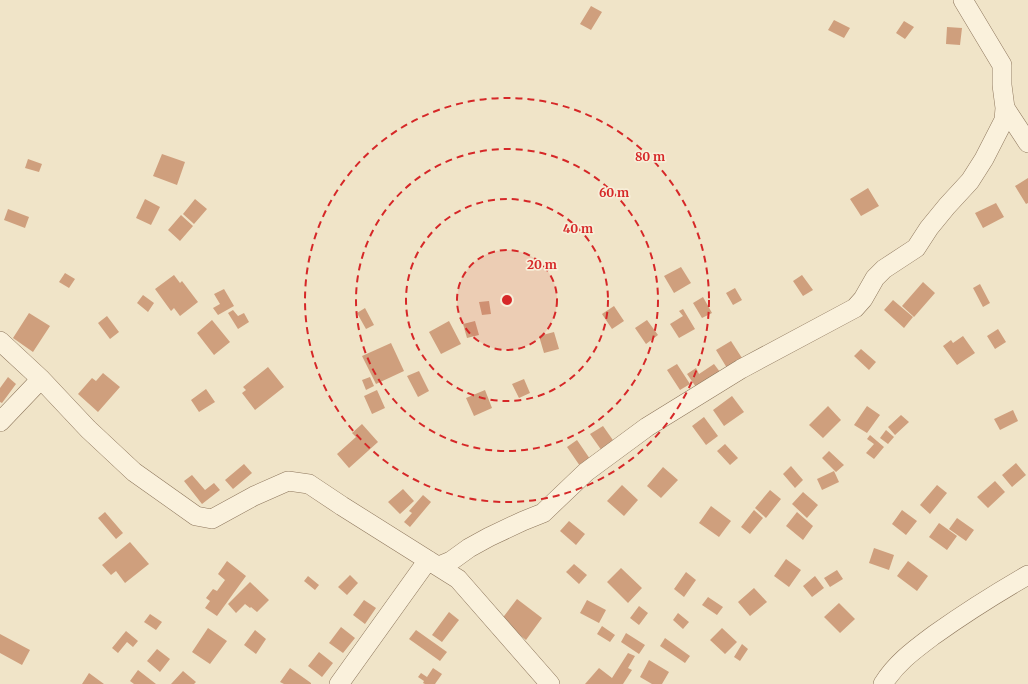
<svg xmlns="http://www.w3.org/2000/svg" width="1028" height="684" font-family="Merriweather,serif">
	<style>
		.building { fill: #cf9f7d }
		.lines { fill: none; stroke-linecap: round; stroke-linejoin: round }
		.street-casing { stroke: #8d765c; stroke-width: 20 }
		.street { stroke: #faf1dc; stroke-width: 19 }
		.ring { fill: none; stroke: #d62828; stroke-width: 2; stroke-dasharray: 7 5 }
		.centre { fill: #d62828; stroke: #f7eed8; stroke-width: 2 }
		.ring-label { font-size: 12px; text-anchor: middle; font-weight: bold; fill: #d62828; stroke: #f7eed8; stroke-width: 3.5; stroke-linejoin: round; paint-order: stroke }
	</style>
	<rect width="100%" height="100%" fill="#f0e4c8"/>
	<path class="building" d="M591,6L602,12L591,30L580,24Z
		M834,20L850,28L844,38L828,30Z
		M904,21L914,27L905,39L896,33Z
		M947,27L962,28L960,45L946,44Z
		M162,154L185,162L177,185L153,176Z
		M28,159L42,164L39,172L25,168Z
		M1028,178V203L1026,204L1015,186Z
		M868,188L879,206L861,216L850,199Z
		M145,199L160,207L151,225L136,218Z
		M195,199L207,209L194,224L183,214Z
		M996,203L1004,217L983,228L975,213Z
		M8,209L29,217L25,228L4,220Z
		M181,215L193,226L180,241L168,230Z
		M681,267L691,283L674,293L664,276Z
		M65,273L75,279L69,288L59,282Z
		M174,275L180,283L182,281L198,302L180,316L174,308L171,311L155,289Z
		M802,275L813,290L803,296L793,281Z
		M923,282L935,293L914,317L902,306Z
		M980,284L990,303L983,307L973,288Z
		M735,288L742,300L733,305L726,293Z
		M224,289L234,306L218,315L213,308L220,304L214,294Z
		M143,295L154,303L148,312L137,303Z
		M703,297L712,313L702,318L693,303Z
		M893,300L913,317L904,328L884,310Z
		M489,301L491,314L482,315L479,302Z
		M614,306L624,321L612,329L602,314Z
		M365,308L374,325L366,329L357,313Z
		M683,309L695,329L679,338L670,324L683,316L679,311Z
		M233,310L238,316L244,313L249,322L238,329L228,313Z
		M29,313L50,326L33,352L13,338Z
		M107,316L119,332L110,339L98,323Z
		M212,320L230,342L214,355L197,333Z
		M647,320L658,335L646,344L635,328Z
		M449,321L461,344L441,354L429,332Z
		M475,321L479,335L467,338L463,324Z
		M998,329L1006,342L995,349L987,336Z
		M554,332L559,349L544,353L539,336Z
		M963,336L975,353L957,365L943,346L951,340L953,343Z
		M731,341L742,358L727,368L716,350Z
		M391,343L404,371L376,384L362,356Z
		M861,349L876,362L869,370L854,356Z
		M677,364L690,384L680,390L667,370Z
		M714,364L720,372L696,387L687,374L696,368L699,374Z
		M268,367L284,387L255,410L242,393L246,390L243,387Z
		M419,371L429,391L418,397L407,376Z
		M103,373L120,387L98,412L78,394L92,378L96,381Z
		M8,377L16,384L2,403L0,402V388Z
		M370,377L374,386L366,390L362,380Z
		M524,379L530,393L519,398L512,384Z
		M206,389L215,402L199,412L191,400Z
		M377,390L385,408L372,414L364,396Z
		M485,390L492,408L474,416L466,398Z
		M732,396L744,412L724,426L713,410Z
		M828,406L841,420L823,438L809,425Z
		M867,406L880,415L867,433L854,425Z
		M1013,410L1018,421L1000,430L994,419Z
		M901,415L909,422L895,435L888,427Z
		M704,417L718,436L706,445L692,426Z
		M362,424L378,442L349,468L337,454L356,437L352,433Z
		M603,426L615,443L602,451L590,434Z
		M886,430L894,437L888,444L880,438Z
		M870,435L884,447L874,459L866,453L874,444L867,439Z
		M577,440L590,459L580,466L567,447Z
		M725,444L738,458L730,465L717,451Z
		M829,451L844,465L836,472L822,458Z
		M1016,463L1026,475L1012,487L1002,475Z
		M244,464L252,473L233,489L225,480Z
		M791,466L803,480L795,488L783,474Z
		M663,467L678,480L661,498L647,486Z
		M834,471L839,482L822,490L817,479Z
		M192,475L205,490L214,483L220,490L202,504L184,481Z
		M995,481L1005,492L988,508L977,497Z
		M622,485L638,500L624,516L607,501Z
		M937,485L947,493L930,514L920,505Z
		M403,489L414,501L400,514L388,502Z
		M770,490L781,499L766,518L755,508Z
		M803,492L818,505L807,518L792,504Z
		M423,495L431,502L410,527L404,522L412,513L409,511Z
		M711,506L731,521L719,537L699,523Z
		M754,510L763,518L750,534L741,527Z
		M902,510L917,521L906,535L892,524Z
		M105,512L123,533L116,539L98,518Z
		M797,512L813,526L803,540L786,526Z
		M957,518L974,530L966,541L949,529Z
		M569,521L585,534L576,545L560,531Z
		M939,523L957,536L947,550L929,537Z
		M130,542L149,564L125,583L116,571L111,575L102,565Z
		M874,548L894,555L889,570L869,563Z
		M786,559L801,570L789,587L774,576Z
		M227,561L246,576L217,616L205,608L210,601L206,598L213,589L217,591L225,580L218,574Z
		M908,561L928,576L917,591L897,576Z
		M574,564L587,575L579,584L566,572Z
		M621,568L642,588L628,603L607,582Z
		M837,570L843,579L830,587L824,578Z
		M686,572L696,580L684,597L674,589Z
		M350,575L358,583L347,595L338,587Z
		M308,576L319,585L315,590L304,581Z
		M815,576L824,588L812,597L803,586Z
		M250,582L269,600L257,612L251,607L250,608L245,604L236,613L228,604Z
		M754,588L767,602L750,616L738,602Z
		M708,597L723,607L717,615L702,605Z
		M517,599L542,618L526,640L501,620Z
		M364,600L376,608L365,624L353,615Z
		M587,600L606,610L599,623L580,613Z
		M839,603L855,619L840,633L824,617Z
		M639,606L648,613L639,625L630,618Z
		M449,612L459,620L442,642L432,635Z
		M678,613L689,622L683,629L673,620Z
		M150,614L162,622L156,630L144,622Z
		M602,626L615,635L610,642L597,634Z
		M341,627L355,638L343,653L329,643Z
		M208,628L227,641L210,664L192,652Z
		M722,628L737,642L725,654L710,640Z
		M255,630L266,639L256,654L244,645Z
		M416,630L447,652L440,661L409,639Z
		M126,631L138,641L133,647L127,642L118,653L112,648Z
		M626,633L645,645L639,654L621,642Z
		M0,634L30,650L22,665L0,653Z
		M665,638L690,656L685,663L660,646Z
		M742,644L748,649L740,661L734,657Z
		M157,649L170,659L160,672L147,661Z
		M319,652L333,663L322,677L308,666Z
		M628,653L635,656L628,668L632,670L623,684H585L599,668L612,678Z
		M649,660L669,672L662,684H652L640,677Z
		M290,668L311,683V684H284L280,682Z
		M433,668L442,674L435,684H425L423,683L424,681L418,677L421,673L427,677Z
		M138,670L156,684H134L130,681Z
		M183,671L196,682L194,684H171Z
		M89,673L104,684H82Z"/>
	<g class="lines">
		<defs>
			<path id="street" d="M1005,108L1028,143
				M0,341L41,379L88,429L134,472L196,516L212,519L254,496L288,481L309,484L342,506L458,579L550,684
				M0,422L41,379
				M439,566L451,561L469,548L489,537L523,521L543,513L586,472L647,427L741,369L855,308L863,299L875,278L884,269L916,248L929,228L947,206L970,181L984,159L1004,120L1005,108L1002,85V65L963,0
				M339,684L428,560
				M883,684C896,663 914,650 934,635C965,613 995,594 1028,575"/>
		</defs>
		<use href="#street" class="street-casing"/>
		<use href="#street" class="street"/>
	</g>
	<circle cx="507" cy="300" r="50" fill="#d62828" fill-opacity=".12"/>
	<g class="ring">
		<circle cx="507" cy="300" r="50"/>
		<circle cx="507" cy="300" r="101"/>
		<circle cx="507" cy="300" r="151"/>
		<circle cx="507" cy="300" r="202"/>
	</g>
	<circle cx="507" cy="300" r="6" class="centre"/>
	<g class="ring-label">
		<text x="650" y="161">80 m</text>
		<text x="614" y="197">60 m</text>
		<text x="578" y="233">40 m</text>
		<text x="542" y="269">20 m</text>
	</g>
</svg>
